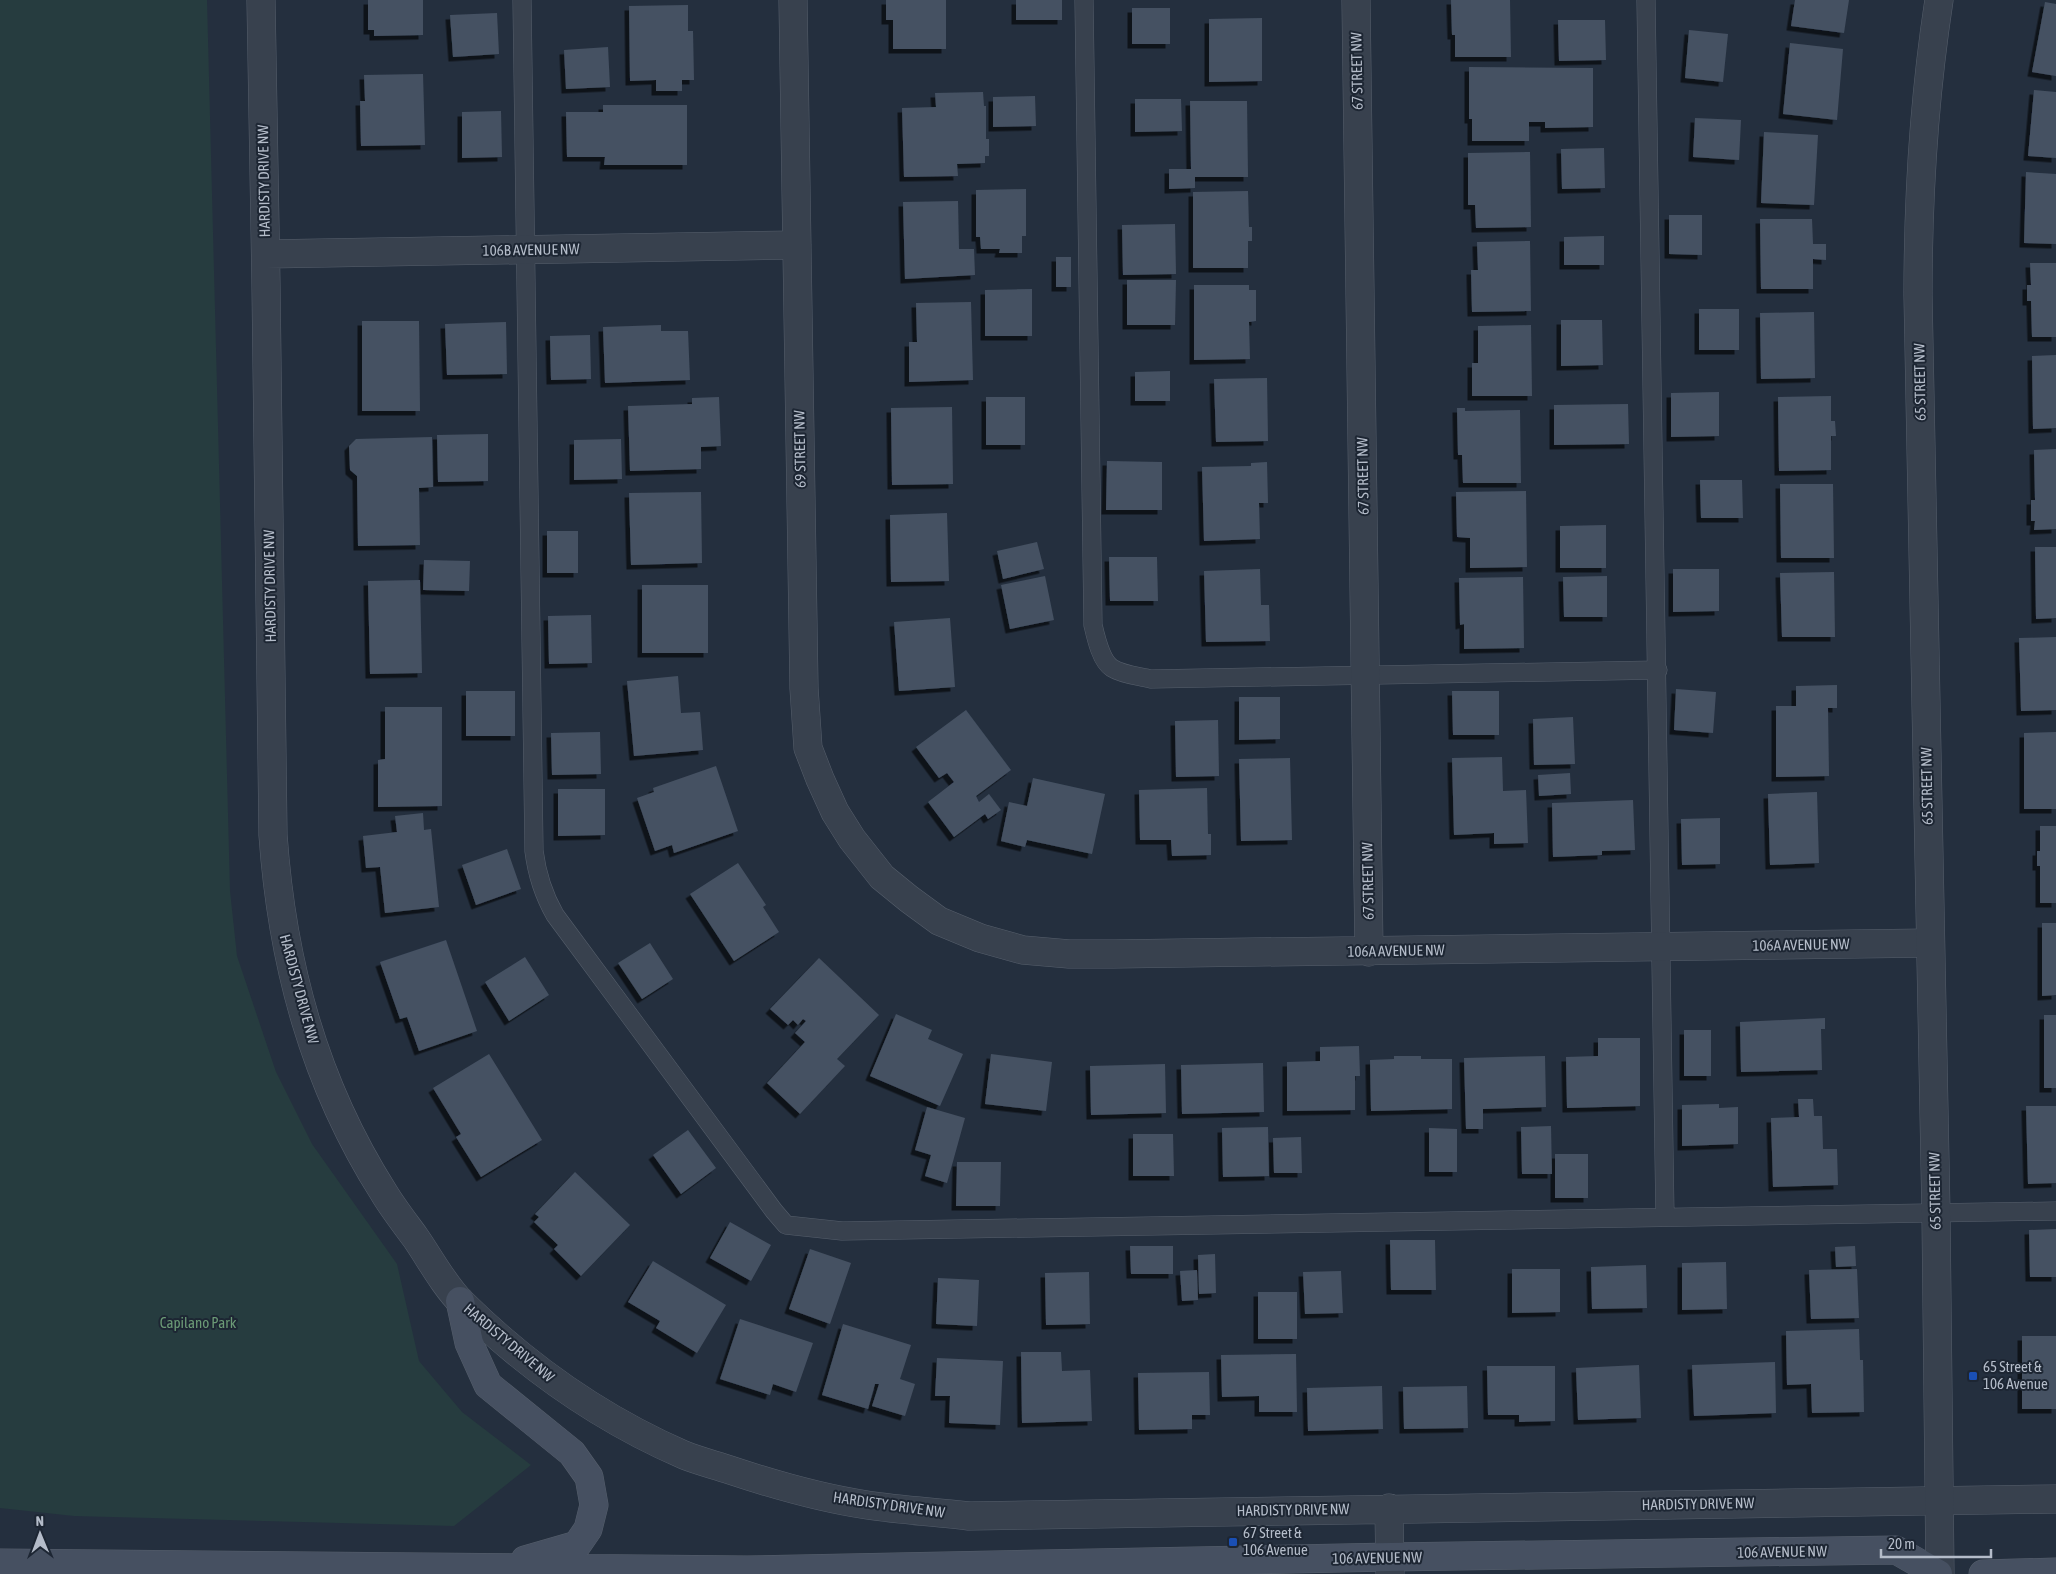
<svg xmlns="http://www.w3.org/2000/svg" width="2056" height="1574" font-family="'Asap Condensed',sans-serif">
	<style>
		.green { fill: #263c3f }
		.building { fill: #455162; filter: url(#shadow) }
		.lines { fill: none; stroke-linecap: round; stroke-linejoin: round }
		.service-casing { stroke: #565f6c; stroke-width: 19 }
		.minor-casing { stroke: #565f6c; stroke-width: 29 }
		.tertiary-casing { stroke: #565f6c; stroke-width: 29 }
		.secondary-casing { stroke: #565f6c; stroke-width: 29 }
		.service { stroke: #38414e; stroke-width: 18 }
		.minor { stroke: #38414e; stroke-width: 28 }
		.tertiary { stroke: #38414e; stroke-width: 28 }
		.secondary { stroke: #465061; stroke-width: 28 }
		.transit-dot { fill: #1a4fb4; stroke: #1d2633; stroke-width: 2 }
		.labels { text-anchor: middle; stroke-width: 4; stroke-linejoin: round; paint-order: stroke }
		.street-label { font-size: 15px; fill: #b4bcc9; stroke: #1d2633 }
		.park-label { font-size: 15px; fill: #6b9a76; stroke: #1d2633 }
		.poi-label { font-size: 15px; fill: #b4bcc9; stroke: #1d2633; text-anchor: start }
	</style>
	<defs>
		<filter id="shadow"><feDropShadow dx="-4.5" dy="4.5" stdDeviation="0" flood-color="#0009"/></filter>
	</defs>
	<rect width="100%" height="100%" fill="#242f3e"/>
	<path class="green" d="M0,0H207L230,891L237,956L276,1072L312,1144L397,1264L419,1361L462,1412L531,1465L454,1526L74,1516L0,1508Z"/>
	<path class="building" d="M368,0H423V35L374,36V30H368Z
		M886,0H946V49H893V20H886Z
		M1016,0H1062V20H1016Z
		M1451,0H1510L1511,57H1455V35H1452Z
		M1795,0H1849L1844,33L1791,26Z
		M2045,2L2056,4V76L2032,72Z
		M688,5V31H693L694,80H682V91H656V80L630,81L629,6Z
		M1132,8H1170V44H1132Z
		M497,13L499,54L453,57L450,15Z
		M1262,18V81L1209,82V19Z
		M1558,20H1605L1606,60L1559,61Z
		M1689,30L1728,34L1723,82L1685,78Z
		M1790,43L1843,49L1837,120L1783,114Z
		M608,47L610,87L566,89L564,50Z
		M1469,67L1593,68V127L1545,128V122H1529V141H1472V119H1469Z
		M423,74L425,145L361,146L360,101H365L364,75Z
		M2034,90L2056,92V158L2028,156Z
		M983,92L984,106H986V139H989V156H985V163L957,164L958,176L904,177L902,108L936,107L935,93Z
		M1035,96L1036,126L993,127V97Z
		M1135,99H1181L1182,131L1135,132Z
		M1190,101H1247L1248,177H1195V188L1169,189V169H1191Z
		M603,105H687V165H604L605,157H567L566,112H603Z
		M501,111L502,157L462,158V112Z
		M1695,118L1741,120L1739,160L1693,157Z
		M1764,132L1818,135L1814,205L1761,203Z
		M1604,148L1605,188L1562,189L1561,149Z
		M1530,152L1531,227L1476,228L1475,205H1468V153Z
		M2026,172L2056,174V244L2024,243Z
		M1026,189V236H1022V253H999L1000,249H981L980,237H976V190Z
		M1248,191L1249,227H1252V241H1248V268H1193V192Z
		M958,201L959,249H974L975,275L905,279L903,202Z
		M1669,215H1702V255L1669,254Z
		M1760,219H1812L1813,244H1826V260L1813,259V289H1761Z
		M1175,224L1176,274L1123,275L1122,225Z
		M1604,236V265H1564V237Z
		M1530,241L1531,311L1472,312L1471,270H1478L1477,242Z
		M1056,257H1071V287H1056Z
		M2030,263H2056V337H2032L2031,301H2027V285H2031Z
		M1127,280H1176L1175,325H1127Z
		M1194,285H1249V290H1256V321L1249,322L1250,359L1194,360Z
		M1032,289V336H985V290Z
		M971,302L973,380L909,382V342H917L916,303Z
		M1699,309H1739V350H1699Z
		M1814,312L1815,378L1761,379L1760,313Z
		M1561,320H1602L1603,365L1561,366Z
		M362,321H419L420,411H362Z
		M506,322L507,374L447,375L445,324Z
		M661,325V331H688L690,380L605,383L603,327Z
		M1531,325L1532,396H1472V363H1478V326Z
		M590,335L591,379L551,380L550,336Z
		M2056,355V428L2033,429L2032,356Z
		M1170,371V401H1135V372Z
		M1267,378L1268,441L1216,442L1214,379Z
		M1719,392V436L1671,437V393Z
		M1831,396V421H1835L1836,436H1831V470L1779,471L1778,397Z
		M719,397L721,446L701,447V469L630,471L628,406L692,404V398Z
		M986,397H1025V445H986Z
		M1628,404L1629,444L1554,445V405Z
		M952,407L953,484L892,485L891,408Z
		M1457,408H1465V411L1520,410L1521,483H1463L1462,455H1458Z
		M488,434V481L438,482L437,435Z
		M432,437L433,487L419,488L420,545L358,546L357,476L350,470L349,446L356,439Z
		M621,439L622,479L574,480V440Z
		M2056,449V529L2034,530L2035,521H2031V500H2035L2034,450Z
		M1107,461L1162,462V510H1106Z
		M1267,462L1268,503H1259L1260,539L1204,541L1202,467L1251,466V463Z
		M1700,480H1742L1743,518H1701Z
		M1780,484H1833L1834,558H1781Z
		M1526,491L1527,567L1470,568V538L1457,537L1456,492Z
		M701,492L702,563L631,565L629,493Z
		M947,513L949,581L891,582L890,515Z
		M1606,525V568H1560V526Z
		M547,531H578V573H547Z
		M1037,542L1044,569L1003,579L997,551Z
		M2035,547H2056V618L2036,619Z
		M1109,557H1157L1158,601H1110Z
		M424,560L470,561L469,591L423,590Z
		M1260,569L1261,605H1269L1270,641L1206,642L1204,571Z
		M1673,569H1719V611L1673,612Z
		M1834,572L1835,637H1782L1780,573Z
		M1045,576L1054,620L1010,629L1001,585Z
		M1607,576V617H1564L1563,577Z
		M1523,577L1524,648L1464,649V624L1460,625L1459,578Z
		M420,580L422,673L370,674L368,581Z
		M642,585H708V653H642Z
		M591,615L592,663L549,664L548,616Z
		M950,618L955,687L899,691L894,622Z
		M2056,637V710L2021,711L2019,638Z
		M678,676L681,713L700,712L703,750L634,756L627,681Z
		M1837,685V708H1828L1829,776L1776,777V706H1796V686Z
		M1676,689L1716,692L1713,733L1674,730Z
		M466,691H515V736H466Z
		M1452,691H1499V735H1453Z
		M1239,697H1280V739L1239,740Z
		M385,707H442V806L378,807V760L385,759Z
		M966,710L1011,770L976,796L979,802L989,794L1001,810L988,819L985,814L954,837L928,802L954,782L947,773L939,778L916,747Z
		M1573,717L1575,764L1534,765L1533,719Z
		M1218,720L1219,776L1176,777L1175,721Z
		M600,732L601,774L552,775L551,733Z
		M2056,732V809H2024V733Z
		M1502,757L1503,791L1526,790L1528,843L1494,844V833L1454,835L1452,758Z
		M1290,758L1292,840L1241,841L1239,759Z
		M716,766L738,831L674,853L672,845L655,851L637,798L654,792L653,788Z
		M1570,773L1571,794L1539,796L1538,775Z
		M1033,778L1105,794L1092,854L1027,840L1025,847L1001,841L1009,802L1027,806Z
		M1207,788L1208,834H1211V855L1172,856L1171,840H1140L1139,790Z
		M558,789H605V835L558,836Z
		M1817,792L1819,863L1770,865L1768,794Z
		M1633,800L1635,850L1602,851V855L1553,857L1552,803Z
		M423,813L424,830L431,829L439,907L385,913L380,867L366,868L363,836L397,832L395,816Z
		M1720,818V864L1682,865L1681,819Z
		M2040,826H2056V903H2040V866H2037V851H2040Z
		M507,849L521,889L476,905L462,865Z
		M738,863L766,905L763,907L779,932L734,961L690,894Z
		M2042,923H2056V995L2042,996Z
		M446,940L477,1031L419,1051L407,1017L400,1019L380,962Z
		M650,943L673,979L642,999L618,963Z
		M525,957L549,995L509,1021L485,982Z
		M819,958L879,1015L837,1059L845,1066L800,1114L767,1083L805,1042L795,1033L806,1021L803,1019L798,1025L793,1020L788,1025L770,1009Z
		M896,1014L932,1030L928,1039L963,1054L940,1106L870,1076Z
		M2044,1015H2056V1088H2044Z
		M1825,1018V1029H1821L1822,1070L1741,1072L1740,1022Z
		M1684,1030H1711V1076H1684Z
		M1598,1038H1640V1106L1567,1108L1566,1057L1598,1056Z
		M1359,1046L1360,1076H1355V1110L1287,1111V1062L1320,1061V1047Z
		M489,1054L542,1140L481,1177L456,1137L461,1134L433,1088Z
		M991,1054L1052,1062L1046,1111L985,1104Z
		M1394,1056H1421V1059H1452V1109L1371,1111L1370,1060L1394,1059Z
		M1545,1056L1546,1107L1483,1109V1129H1466L1464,1058Z
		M1263,1063L1264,1112L1182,1114L1181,1065Z
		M1165,1064L1166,1113L1091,1115L1090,1066Z
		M1798,1099H1813L1814,1116H1822L1823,1149H1837L1838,1185L1773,1187L1771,1118L1799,1117Z
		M1719,1104V1108L1738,1107V1144L1682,1146V1105Z
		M2026,1106H2056V1183L2028,1184Z
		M927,1107L965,1118L947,1183L925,1176L931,1155L915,1150Z
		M1551,1126L1552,1174H1522L1521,1127Z
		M1268,1127L1269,1176L1223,1177L1222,1128Z
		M1429,1128L1457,1129V1172H1429Z
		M688,1130L716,1168L681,1194L653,1155Z
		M1133,1134H1173L1174,1176H1133Z
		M1301,1137L1302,1173H1274L1273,1138Z
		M1555,1154H1588V1198H1555Z
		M957,1162H1001L1000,1206H956Z
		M575,1172L630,1225L581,1276L554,1249L558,1245L534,1222L539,1217L535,1214Z
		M730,1222L771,1245L751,1281L710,1258Z
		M2056,1229V1277H2030L2029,1230Z
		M1390,1240H1435L1436,1290H1391Z
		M1130,1246H1173V1274H1131Z
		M1855,1246L1856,1266L1836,1267L1835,1247Z
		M810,1249L851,1263L830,1324L789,1309Z
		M1215,1254L1216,1293L1199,1294L1198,1255Z
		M653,1261L726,1305L697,1353L656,1328L660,1321L628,1302Z
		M1726,1262L1727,1309L1682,1310V1263Z
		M1646,1265L1647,1308L1592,1309L1591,1267Z
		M1512,1269H1560V1312L1512,1313Z
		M1857,1269L1859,1318L1811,1319L1809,1270Z
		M1197,1270L1198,1300L1182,1301L1180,1271Z
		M1341,1271L1343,1313L1305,1314L1303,1272Z
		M1089,1272L1090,1324L1046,1325L1045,1273Z
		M938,1278L979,1280L977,1326L936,1324Z
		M1258,1292H1297V1339H1258Z
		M740,1319L813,1343L796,1392L773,1384L770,1395L720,1379Z
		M843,1324L911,1345L900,1379L915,1384L905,1416L872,1406L879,1384H875L868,1409L822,1395Z
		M1859,1329L1860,1360H1863L1864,1412L1812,1413L1811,1384L1787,1385L1786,1331Z
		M2022,1336H2056V1409H2022Z
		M1021,1352H1061L1062,1371L1090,1370L1092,1421L1022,1423Z
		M1296,1354L1297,1412H1259V1396L1222,1397L1221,1355Z
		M937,1358L1003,1361L1000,1425L949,1423L950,1396H935Z
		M1775,1362L1776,1413L1694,1416L1692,1365Z
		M1639,1365L1641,1418L1578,1420L1576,1368Z
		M1487,1366H1555V1421L1519,1422V1415H1488Z
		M1209,1372L1210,1415H1192V1429L1139,1430L1138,1373Z
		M1382,1386L1383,1429L1308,1431L1307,1388Z
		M1467,1386L1468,1428L1404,1429L1403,1387Z"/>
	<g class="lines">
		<defs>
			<path id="service" d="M522,0L534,851C537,875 543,894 555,915L774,1211L786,1225L842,1231L2056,1211
				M1084,0L1093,625C1096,638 1101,661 1112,668C1123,675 1139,676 1151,679L1658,670
				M1646,0L1665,1217"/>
			<path id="minor" d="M261,0L266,285L273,835C282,963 314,1083 384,1193C393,1208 404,1222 415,1237C429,1257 445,1287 462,1303C527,1367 601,1419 684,1455C699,1461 715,1465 730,1470C775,1485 820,1498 867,1505C900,1510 935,1512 969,1516L2056,1499
				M793,0L804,688L808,748L820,779L835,812L852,839L882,877L909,899L939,921L980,938L1023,950L1069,954H1113L1930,943
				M1356,0L1369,952
				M266,254L797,245
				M1389,1508L1390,1574"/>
			<path id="tertiary" d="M1939,0C1924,98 1918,195 1918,295L1936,1214L1940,1574"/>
			<path id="secondary" d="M460,1301L469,1343L488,1385L572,1453L589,1477L594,1505L588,1529L577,1545L525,1560
				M0,1563L747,1570L1390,1557L1896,1550L1938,1574
				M1983,1574L2056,1572"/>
		</defs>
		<use href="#service" class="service-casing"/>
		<use href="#minor" class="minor-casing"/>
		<use href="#tertiary" class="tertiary-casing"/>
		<use href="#secondary" class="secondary-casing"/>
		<use href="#service" class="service"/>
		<use href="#minor" class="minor"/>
		<use href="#tertiary" class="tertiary"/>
		<use href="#secondary" class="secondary"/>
	</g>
	<g class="transit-dot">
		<rect x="1968" y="1371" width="10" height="10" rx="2.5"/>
		<rect x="1228" y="1537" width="10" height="10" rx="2.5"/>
	</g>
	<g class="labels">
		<g class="street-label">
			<text transform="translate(1357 71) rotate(-91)" y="5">67 STREET NW</text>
			<text transform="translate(264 181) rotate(-91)" y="5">HARDISTY DRIVE NW</text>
			<text transform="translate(531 250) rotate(-1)" y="5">106B AVENUE NW</text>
			<text transform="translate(1920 382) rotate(-91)" y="5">65 STREET NW</text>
			<text transform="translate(800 449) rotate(-91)" y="5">69 STREET NW</text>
			<text transform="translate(1363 476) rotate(-91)" y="5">67 STREET NW</text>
			<text transform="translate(270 586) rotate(-91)" y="5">HARDISTY DRIVE NW</text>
			<text transform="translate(1927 786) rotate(-91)" y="5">65 STREET NW</text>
			<text transform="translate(1368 881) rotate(-91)" y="5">67 STREET NW</text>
			<text transform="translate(1801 945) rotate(-1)" y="5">106A AVENUE NW</text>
			<text transform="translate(1396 951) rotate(-1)" y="5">106A AVENUE NW</text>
			<text transform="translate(299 989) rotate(75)" y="5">HARDISTY DRIVE NW</text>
			<text transform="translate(1935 1191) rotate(-91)" y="5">65 STREET NW</text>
			<text transform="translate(509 1343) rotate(40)" y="5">HARDISTY DRIVE NW</text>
			<text transform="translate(1698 1504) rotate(-1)" y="5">HARDISTY DRIVE NW</text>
			<text transform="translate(889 1505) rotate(8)" y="5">HARDISTY DRIVE NW</text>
			<text transform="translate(1293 1510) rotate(-1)" y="5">HARDISTY DRIVE NW</text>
			<text transform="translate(1782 1552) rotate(-1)" y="5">106 AVENUE NW</text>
			<text transform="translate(1377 1558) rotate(-1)" y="5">106 AVENUE NW</text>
		</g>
		<g class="park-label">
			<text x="198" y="1328">Capilano Park</text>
		</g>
		<g class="poi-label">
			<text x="1983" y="1372">65 Street &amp;<tspan x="1983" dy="17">106 Avenue</tspan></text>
			<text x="1243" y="1538">67 Street &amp;<tspan x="1243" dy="17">106 Avenue</tspan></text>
		</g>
	</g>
	<g transform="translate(40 1534) rotate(359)" stroke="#1d2633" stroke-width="4" paint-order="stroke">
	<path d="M0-4L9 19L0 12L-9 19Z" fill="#b4bcc9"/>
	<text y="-8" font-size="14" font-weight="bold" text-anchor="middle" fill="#b4bcc9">N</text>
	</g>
	<path d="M1881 1549v8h110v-8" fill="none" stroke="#b4bcc9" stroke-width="2.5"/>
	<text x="1888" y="1549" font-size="15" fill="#b4bcc9" stroke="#1d2633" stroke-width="4" paint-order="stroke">20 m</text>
</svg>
